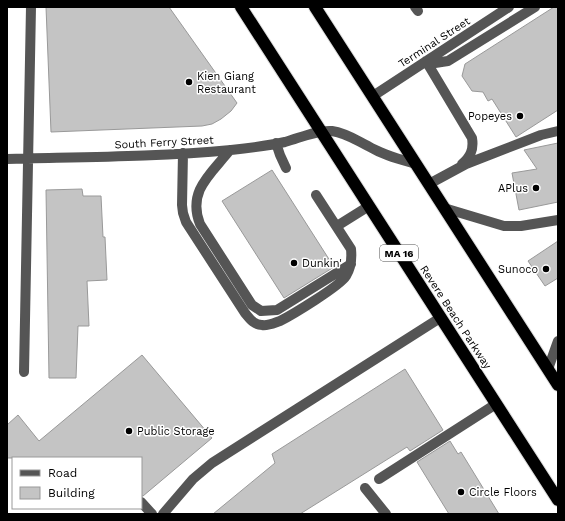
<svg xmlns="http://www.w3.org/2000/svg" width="565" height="521" font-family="'Work Sans',sans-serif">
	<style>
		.building { fill: #c4c4c4; stroke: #999 }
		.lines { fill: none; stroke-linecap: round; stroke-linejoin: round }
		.highway-casing { stroke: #dbdbdb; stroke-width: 14 }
		.minor { stroke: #555; stroke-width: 10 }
		.highway { stroke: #000; stroke-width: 12 }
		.poi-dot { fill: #000; stroke: #fff; stroke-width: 1.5 }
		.labels { text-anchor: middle; stroke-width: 3; stroke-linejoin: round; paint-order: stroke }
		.shield { fill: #fff; stroke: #4c4c4c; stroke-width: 1 }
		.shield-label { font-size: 10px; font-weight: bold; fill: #000 }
		.street-label { font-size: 11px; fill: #000; stroke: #fff }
		.poi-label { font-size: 11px; fill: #000; stroke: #fff; text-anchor: start }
	</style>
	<rect width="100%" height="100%" fill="#fff"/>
	<path class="building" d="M46,7H169L237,103L231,111L221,119L212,124L202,126L51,132Z
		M554,7H558V110L516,137L492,99L488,101L483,92L472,91L462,76L465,64Z
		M558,143V202L519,210L512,173L537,169L524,150Z
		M272,170L334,267L284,298L222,201Z
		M82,189L83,196H101L103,237H105L107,280L87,281L89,326H78L76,378H49L46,190Z
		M558,241V278L545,286L528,261Z
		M142,355L212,438L143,496H141V458H7V425L18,415L39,441Z
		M405,369L443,430L410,451L407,447L300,514H213L275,463L272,454Z
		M450,441L458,454L461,452L499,514H449L417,462Z"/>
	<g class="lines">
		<defs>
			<path id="highway" d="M241,7L558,500
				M315,7L558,385"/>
		</defs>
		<use href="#highway" class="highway-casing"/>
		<path class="minor" d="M415,7L418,11
			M426,61L435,63L448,61L535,7
			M426,61L472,138C474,150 470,157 462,164
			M373,96L509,7
			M276,143L280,155L286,168
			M230,150C211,174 187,191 200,224L252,305L261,311L277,310L351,264
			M183,153L182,205L183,213L186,222L245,313C250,319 254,325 262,325C268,326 274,323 280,321C292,315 340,286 346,276C351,268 352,259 351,249L316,195
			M7,159C82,157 157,157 231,150C249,148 267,146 285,142C300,138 316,130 332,131C346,133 356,140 368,146C383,155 399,159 416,164
			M429,184L466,164L541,135L558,131
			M444,208L504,226H521L558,220
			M337,226L369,206
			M548,369L558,341
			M24,372L31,7
			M379,479L496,404
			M365,488L386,514
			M141,502L152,514
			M163,514L193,479L212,463L440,318"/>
		<use href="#highway" class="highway"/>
	</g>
	<g class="poi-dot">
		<circle cx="189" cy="82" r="4"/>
		<circle cx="520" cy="116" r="4"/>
		<circle cx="536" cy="188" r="4"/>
		<circle cx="294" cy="263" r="4"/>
		<circle cx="546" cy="269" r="4"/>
		<circle cx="129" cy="431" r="4"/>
		<circle cx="461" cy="492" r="4"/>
	</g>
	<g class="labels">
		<rect class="shield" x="380" y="245" width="38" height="16" rx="3"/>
		<g class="shield-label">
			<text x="399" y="257">MA 16</text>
		</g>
		<g class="street-label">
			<text transform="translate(434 42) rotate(-33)" y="4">Terminal Street</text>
			<text transform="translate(164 142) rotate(-3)" y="4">South Ferry Street</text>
			<text transform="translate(456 317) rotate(57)" y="4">Revere Beach Parkway</text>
		</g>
		<g class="poi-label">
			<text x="197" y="80">Kien Giang<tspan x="197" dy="13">Restaurant</tspan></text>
			<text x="512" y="120" text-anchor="end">Popeyes</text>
			<text x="528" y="192" text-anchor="end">APlus</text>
			<text x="302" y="267">Dunkin'</text>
			<text x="538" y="273" text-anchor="end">Sunoco</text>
			<text x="137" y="435">Public Storage</text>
			<text x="469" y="496">Circle Floors</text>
		</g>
	</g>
	<rect width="565" height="521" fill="none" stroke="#000000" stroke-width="16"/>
	<rect x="12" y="457" width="130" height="52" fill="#ffffff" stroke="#999999"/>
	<rect x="20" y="470" width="20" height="6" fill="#555555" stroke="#999999"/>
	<text x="48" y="477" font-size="12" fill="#000000">Road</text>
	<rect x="20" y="487" width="20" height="12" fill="#c4c4c4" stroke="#999999"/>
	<text x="48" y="497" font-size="12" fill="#000000">Building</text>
</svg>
